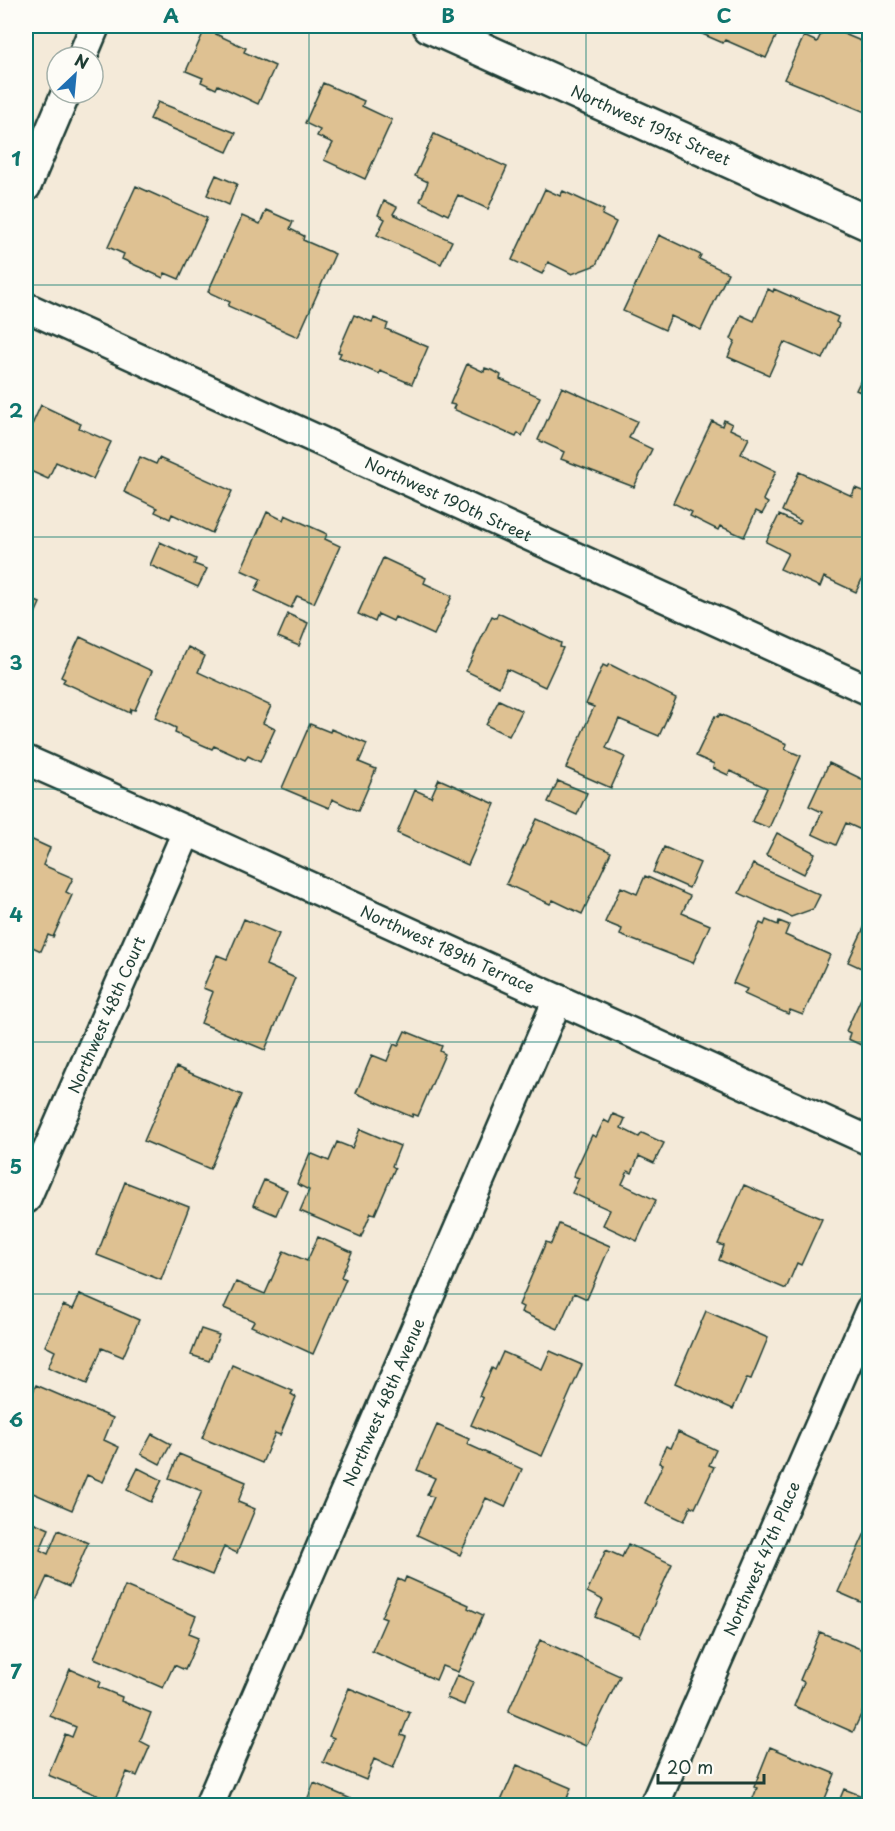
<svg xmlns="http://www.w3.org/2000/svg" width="895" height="1831" font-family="'Playpen Sans',sans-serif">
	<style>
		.building { fill: #dec192; stroke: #1f3d34; stroke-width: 1.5 }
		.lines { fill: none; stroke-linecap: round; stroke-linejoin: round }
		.street-casing { stroke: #1f3d34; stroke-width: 33 }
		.secondary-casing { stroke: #1f3d34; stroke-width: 38 }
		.street { stroke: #fdfcf7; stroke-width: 28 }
		.secondary { stroke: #fdfcf7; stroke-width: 33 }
		.grid { fill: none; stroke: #0f766e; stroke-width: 1.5; stroke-opacity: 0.55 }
		.labels { text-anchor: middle; stroke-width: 5; stroke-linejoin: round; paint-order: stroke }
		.street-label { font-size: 16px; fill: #1f3d34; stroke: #fdfcf7 }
		.neatline { fill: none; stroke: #0f766e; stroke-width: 2 }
		.grid-label { font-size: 20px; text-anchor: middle; font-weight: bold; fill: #0f766e }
	</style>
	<rect width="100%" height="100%" fill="#f4ead9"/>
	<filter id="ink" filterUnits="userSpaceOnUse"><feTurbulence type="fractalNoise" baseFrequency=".0167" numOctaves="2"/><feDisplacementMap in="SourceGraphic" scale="12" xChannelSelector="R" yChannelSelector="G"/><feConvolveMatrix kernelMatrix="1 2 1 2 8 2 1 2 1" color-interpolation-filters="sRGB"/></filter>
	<g filter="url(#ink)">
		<path class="building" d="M684,26H781L766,58L725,40L723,43Z
			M825,26L868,44L861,61L870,65V114L784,79L804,36L817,42Z
			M205,29L246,48L244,52L275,66L258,104L218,85L216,89L201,82L203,78L186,71Z
			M323,83L364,101L362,106L392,120L365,179L324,160L333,143L317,136L320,130L305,123Z
			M158,102L236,133L227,152L150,119Z
			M434,134L507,167L488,209L458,195L448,215L420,201L428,182L415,176Z
			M216,175L237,184L229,205L207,195Z
			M136,186L207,218L179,279L165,273L163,278L122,259L124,254L108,247Z
			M545,189L560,196L563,191L604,210L602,215L616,222L596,265L572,274L548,262L542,274L512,260Z
			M384,201L397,207L393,214L452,241L441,264L377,235L385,219L378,215Z
			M266,210L293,222L290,229L304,236L303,240L335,254L298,337L228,306L230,302L208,292L242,216L260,224Z
			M659,235L701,255L699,259L728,273L701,330L671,316L665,330L623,311Z
			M768,289L773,292L774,289L838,317L836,322L839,324L823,359L784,342L769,375L728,357L735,341L731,339L741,315L754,321Z
			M354,315L372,322L374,318L388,324L386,329L428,347L412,384L380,371L379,374L339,357L341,353L338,352Z
			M870,361V396L856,390Z
			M467,364L484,372L485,368L494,371L501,375L500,379L540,397L522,436L518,433L516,437L453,409L455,405L450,404Z
			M562,387L637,421L629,438L652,449L634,487L561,459L564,452L538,440Z
			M41,405L81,424L79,428L111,442L93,479L56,462L48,479L26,469V438Z
			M724,420L732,424L730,429L749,438L741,454L776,471L763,500L768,503L762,514L756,511L744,537L720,526L718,530L690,516L692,512L673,503L712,421L722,426Z
			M140,457L156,464L159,458L232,491L212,533L172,514L170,519L155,512L157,508L124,492Z
			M799,472L852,496L855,488L870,494V562L856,592L824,577L820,587L780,569L788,553L766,542L779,515L799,524L801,521L782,511Z
			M267,512L283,520L285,515L327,534L325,539L340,546L314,603L297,596L291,608L255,591L261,579L241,570Z
			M160,542L196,559L194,564L207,569L198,587L150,565Z
			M383,558L426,578L424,583L452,596L434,635L395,617L393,621L378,614L375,622L358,614Z
			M26,597L40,603L26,634Z
			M498,613L561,643L560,647L563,648L545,687L507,669L499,687L466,671L492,616L496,618Z
			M288,614L308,623L299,646L278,637Z
			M80,637L152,671L135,710L131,709L130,713L63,682L65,679L61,677Z
			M188,647L205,656L198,672L271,706L263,723L275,729L260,762L248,756L245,760L214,746L212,749L175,733L176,728L155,718Z
			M609,664L676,698L659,736L619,719L606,748L625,757L611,788L566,768L594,707L586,704L603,665L607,667Z
			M499,700L522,711L509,736L486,725Z
			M720,714L787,744L785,749L801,756L769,828L752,821L767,788L730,771L728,775L713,768L714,764L696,756L715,716L718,717Z
			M310,724L330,732L331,729L367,744L359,762L376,769L358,811L332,799L329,808L282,788Z
			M829,763L870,783V834L846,823L836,845L812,834L822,812L809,806Z
			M439,779L495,804L468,865L397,833L415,790L431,797Z
			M558,781L587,793L577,815L548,802Z
			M537,819L611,852L582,914L553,900L550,904L506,884Z
			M777,833L815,853L804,874L766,855Z
			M26,837L50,848L43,865L73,878L66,892L72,895L53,937L48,935L41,951L26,944Z
			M664,847L700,863L689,888L653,872Z
			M753,864L820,895L813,909L791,917L739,893Z
			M645,876L690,896L682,913L710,925L693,963L620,935L622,929L605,922L621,887L637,894Z
			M869,917H870V972L848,962Z
			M244,919L279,934L266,965L295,978L265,1050L201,1023L213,992L203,988L217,955L227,959Z
			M766,920L778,925L779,921L789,925L785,935L830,955L803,1015L790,1010L788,1014L744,994L747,989L733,983L760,923L764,925Z
			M869,981L870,982V1049L848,1039L850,1033L846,1031Z
			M405,1031L442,1046L440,1051L445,1054L418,1116L413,1114L412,1117L356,1093L372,1055L387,1061L394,1044L398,1046Z
			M176,1067L242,1095L210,1169L144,1141Z
			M613,1114L625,1119L621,1128L639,1137L642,1133L664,1143L654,1163L639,1156L632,1173L628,1171L622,1184L656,1200L637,1241L603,1225L610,1210L572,1193L579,1178L573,1176L592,1135L596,1137L604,1120L609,1123Z
			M360,1129L400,1146L392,1166L395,1168L375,1214L371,1213L361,1237L300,1211L309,1190L297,1184L310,1153L329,1161L337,1142L352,1148Z
			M264,1180L287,1190L276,1215L253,1205Z
			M125,1182L189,1207L161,1280L97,1255Z
			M744,1185L822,1219L801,1265L797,1263L786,1289L719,1260L724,1246L718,1244Z
			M559,1224L610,1246L587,1299L574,1293L558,1329L521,1312L523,1307L519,1305L546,1242L551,1244Z
			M318,1237L352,1252L341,1277L346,1279L313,1354L251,1326L254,1321L224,1308L236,1282L265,1294L284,1251L307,1261Z
			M80,1294L139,1320L123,1357L102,1348L87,1384L48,1367L55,1351L45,1346L63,1305L73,1309Z
			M706,1311L768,1338L751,1379L747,1378L733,1409L675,1383Z
			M201,1329L219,1335L209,1361L191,1355Z
			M550,1351L582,1365L542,1456L471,1425L483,1398L479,1396L492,1368L495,1370L503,1352L542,1369Z
			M232,1365L293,1391L291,1394L296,1397L280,1435L275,1433L262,1463L202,1438Z
			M36,1385L113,1418L104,1440L119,1447L103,1482L87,1475L72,1510L26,1490V1409Z
			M437,1425L469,1439L467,1444L522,1469L505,1507L486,1498L460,1555L417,1535L434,1497L427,1495L435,1478L417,1470Z
			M678,1432L716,1450L709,1465L714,1467L695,1508L691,1506L684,1521L645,1503L663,1464L659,1463L662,1454L666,1446L671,1448Z
			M152,1434L171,1444L160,1464L141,1454Z
			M179,1454L246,1482L238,1502L255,1509L237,1553L224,1547L212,1575L173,1559L202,1491L169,1478Z
			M138,1468L162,1480L151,1502L127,1490Z
			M26,1519L49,1529L40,1550L48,1554L58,1530L88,1543L69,1587L47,1577L35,1603L26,1598Z
			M870,1522V1606L838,1592Z
			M628,1544L672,1564L640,1636L595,1617L603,1600L587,1592L606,1550L622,1557Z
			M406,1577L469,1605L468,1608L483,1615L458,1672L442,1666L436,1680L372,1651L386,1619L381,1617L398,1579L404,1582Z
			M125,1586L196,1616L189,1633L199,1637L185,1670L174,1665L163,1688L94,1658Z
			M820,1632L870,1653V1695L853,1732L794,1706L804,1682L800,1680Z
			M540,1640L620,1676L586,1746L508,1712Z
			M70,1669L100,1682L98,1687L122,1697L121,1701L151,1713L140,1741L150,1746L137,1776L127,1772L114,1802L48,1775L65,1734L72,1737L76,1727L50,1716Z
			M457,1675L473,1682L464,1705L447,1698Z
			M349,1688L410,1713L401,1735L406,1737L393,1768L374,1759L366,1780L323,1762L334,1738L329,1736Z
			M770,1747L835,1774L822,1806H750L757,1788L754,1787Z
			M517,1765L571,1788L564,1806H510L501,1801Z
			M314,1783L351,1799L348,1806H300L305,1805Z
			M844,1789L870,1799V1806H837Z"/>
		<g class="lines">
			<defs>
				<g id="street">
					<path d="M82,57L95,26"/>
					<path d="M26,187L66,93"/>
					<path id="s1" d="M26,307L870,691"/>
					<path id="s2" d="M26,760L187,831L870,1141"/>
					<path id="s3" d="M26,1199L187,831"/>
					<path id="s4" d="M209,1806L558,999"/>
					<path id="s5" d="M654,1806L870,1310"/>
				</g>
				<g id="secondary">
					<path id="s6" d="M430,26L870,224"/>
				</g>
			</defs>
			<use href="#street" class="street-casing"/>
			<use href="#secondary" class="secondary-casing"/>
			<use href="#street" class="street"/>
			<use href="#secondary" class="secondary"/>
		</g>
	</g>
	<path class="grid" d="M309,26V1806M586,26V1806M26,285H870M26,537H870M26,789H870M26,1042H870M26,1294H870M26,1546H870"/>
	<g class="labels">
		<g class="street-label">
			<text dy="6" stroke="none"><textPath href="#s6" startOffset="242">Northwest 191st Street</textPath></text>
			<text dy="6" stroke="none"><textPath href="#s1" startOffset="464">Northwest 190th Street</textPath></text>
			<text dy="6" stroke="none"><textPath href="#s2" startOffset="462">Northwest 189th Terrace</textPath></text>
			<text dy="6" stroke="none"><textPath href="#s3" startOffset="201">Northwest 48th Court</textPath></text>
			<text dy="6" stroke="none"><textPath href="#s4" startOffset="440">Northwest 48th Avenue</textPath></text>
			<text dy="6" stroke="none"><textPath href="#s5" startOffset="270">Northwest 47th Place</textPath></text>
		</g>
	</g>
	<rect width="895" height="1831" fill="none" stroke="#fdfcf7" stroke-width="66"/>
	<g transform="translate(75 75) rotate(26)"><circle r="28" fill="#fdfcf7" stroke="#a4b0a9" stroke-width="1.5"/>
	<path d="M0-4.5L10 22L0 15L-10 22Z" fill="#1f6fb2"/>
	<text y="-9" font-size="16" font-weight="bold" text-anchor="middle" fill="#1f3d34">N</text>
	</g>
	<path d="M658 1774v9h106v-9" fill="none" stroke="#1f3d34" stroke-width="3"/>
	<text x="667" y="1774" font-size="18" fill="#1f3d34" stroke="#fdfcf7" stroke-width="4.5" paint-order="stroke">20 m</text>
	<rect x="33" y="33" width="829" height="1765" class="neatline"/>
	<g class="grid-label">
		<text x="171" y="23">A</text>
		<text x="448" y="23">B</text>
		<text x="724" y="23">C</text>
		<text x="16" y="166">1</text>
		<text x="16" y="418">2</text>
		<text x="16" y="670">3</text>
		<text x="16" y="922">4</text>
		<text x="16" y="1174">5</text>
		<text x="16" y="1427">6</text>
		<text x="16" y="1679">7</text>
	</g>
</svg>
